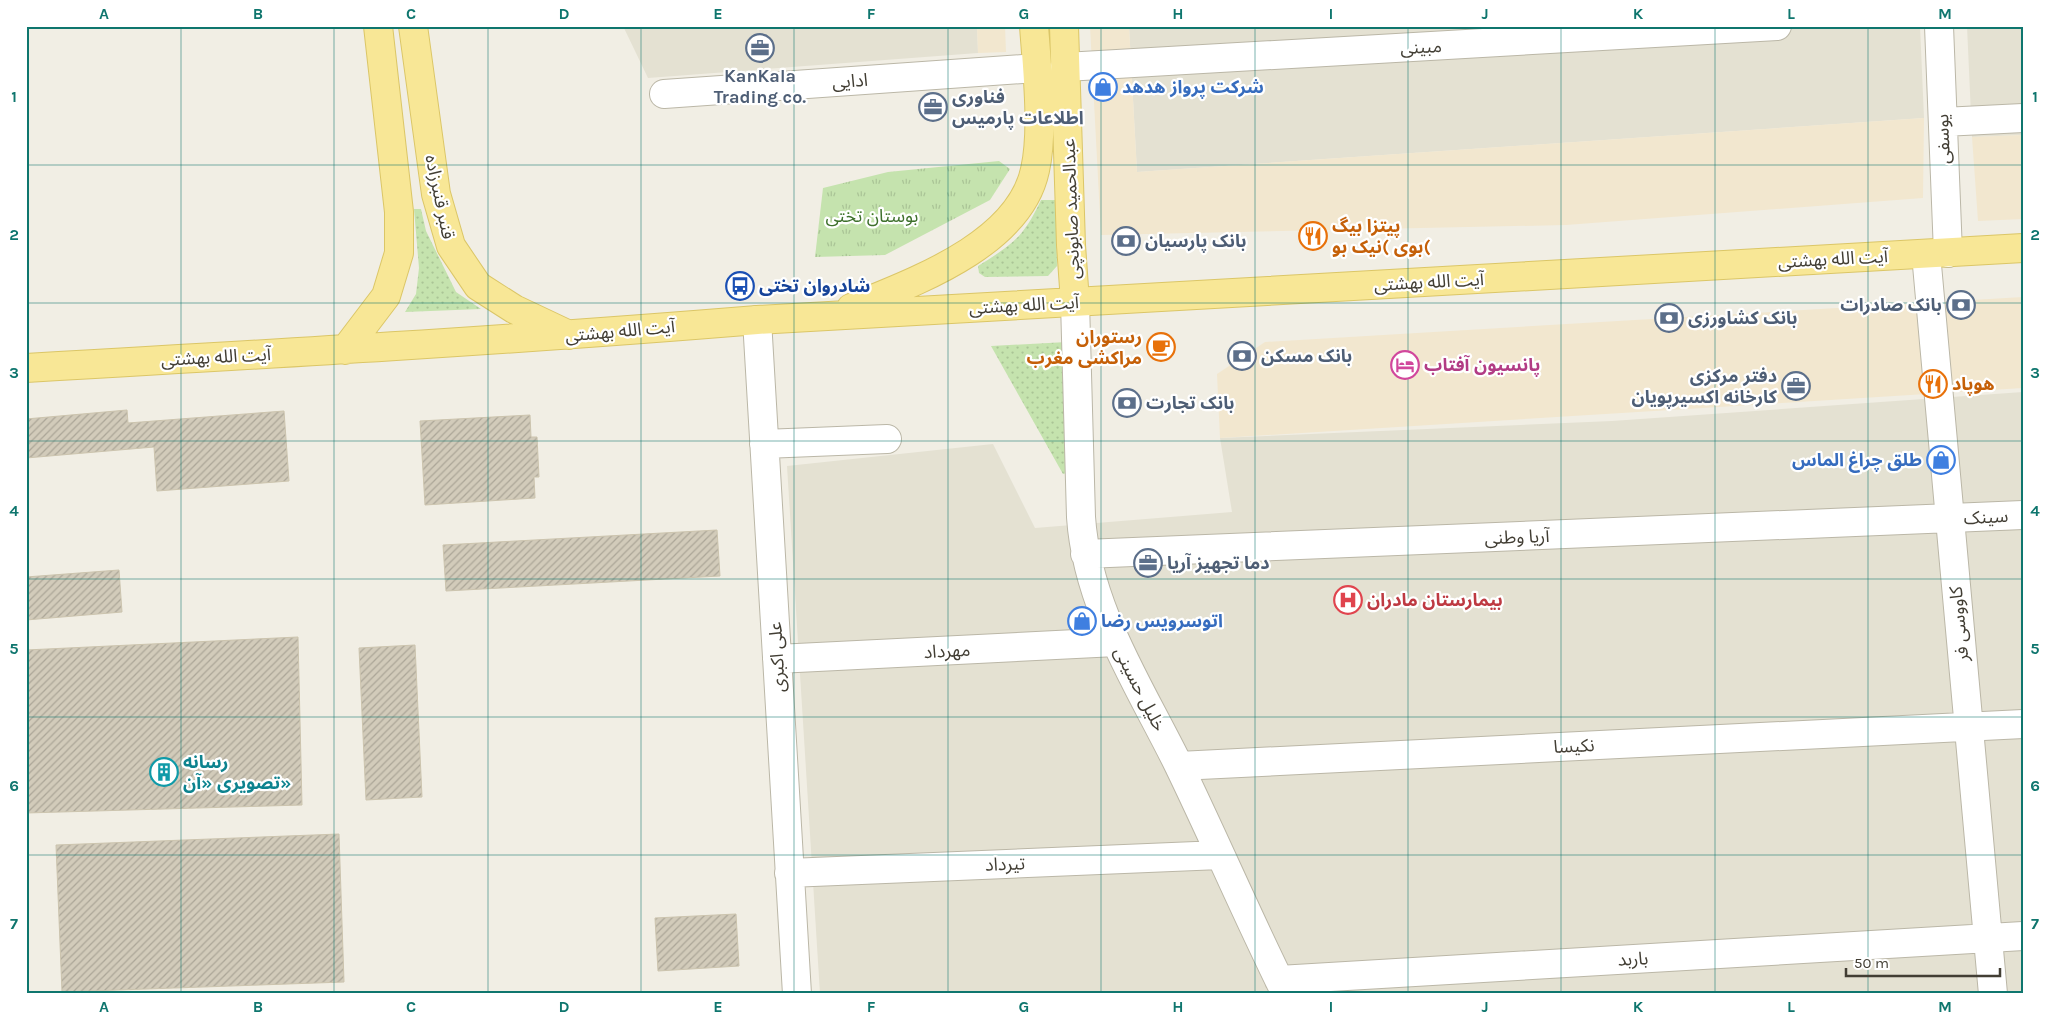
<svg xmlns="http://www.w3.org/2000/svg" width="2049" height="1020" font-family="Karla,'Noto Sans Arabic',sans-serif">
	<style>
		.residential { fill: #e4e1d2 }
		.commercial { fill: #f2e7cf }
		.grass { fill: url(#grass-dots) }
		.park { fill: url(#park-tufts) }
		.building { fill: url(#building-hatch); stroke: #ccc4ae }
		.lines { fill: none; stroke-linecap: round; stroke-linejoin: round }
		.minor-casing { stroke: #bbb7a7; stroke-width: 30 }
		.major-casing { stroke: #dbc667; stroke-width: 30 }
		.minor { stroke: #fff; stroke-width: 28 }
		.major { stroke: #f8e796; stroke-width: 28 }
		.grid { fill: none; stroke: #0f766e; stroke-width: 1; stroke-opacity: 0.55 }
		.labels { text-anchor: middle; stroke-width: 4.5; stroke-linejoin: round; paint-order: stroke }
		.street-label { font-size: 18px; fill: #423e34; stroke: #fff }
		.service-label { font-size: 18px; font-weight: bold; fill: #4e5e75; stroke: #fff; text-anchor: start }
		.shop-label { font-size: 18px; font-weight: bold; fill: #366cbe; stroke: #fff; text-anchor: start }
		.park-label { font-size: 18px; fill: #3e702c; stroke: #fff }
		.food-label { font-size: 18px; font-weight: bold; fill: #c56008; stroke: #fff; text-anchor: start }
		.transit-label { font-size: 18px; font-weight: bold; fill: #164399; stroke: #fff; text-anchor: start }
		.hotel-label { font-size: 18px; font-weight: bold; fill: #b23c85; stroke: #fff; text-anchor: start }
		.health-label { font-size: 18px; font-weight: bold; fill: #be3a42; stroke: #fff; text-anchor: start }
		.culture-label { font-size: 18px; font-weight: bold; fill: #0d838f; stroke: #fff; text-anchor: start }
		.neatline { fill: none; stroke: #0f766e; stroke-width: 2 }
		.grid-label { font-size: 16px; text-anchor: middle; font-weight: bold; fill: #0f766e }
	</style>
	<defs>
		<pattern id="grass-dots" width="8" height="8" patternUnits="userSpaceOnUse" patternTransform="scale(1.25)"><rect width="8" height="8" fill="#c5e3ae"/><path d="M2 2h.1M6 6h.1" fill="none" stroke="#aac496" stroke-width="1.8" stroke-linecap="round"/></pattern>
		<pattern id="park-tufts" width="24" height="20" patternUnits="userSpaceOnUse" patternTransform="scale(1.25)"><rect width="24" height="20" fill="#c5e3ae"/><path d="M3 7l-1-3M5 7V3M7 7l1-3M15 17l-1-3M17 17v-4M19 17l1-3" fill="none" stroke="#aac496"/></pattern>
		<pattern id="building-hatch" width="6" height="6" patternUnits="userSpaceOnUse" patternTransform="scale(1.25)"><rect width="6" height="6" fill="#d2cbba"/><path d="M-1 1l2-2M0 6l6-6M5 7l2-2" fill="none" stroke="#aca698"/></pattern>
	</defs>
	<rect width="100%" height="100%" fill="#f1eee4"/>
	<path class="residential" d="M623,26H977L978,53L648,78Z
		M1129,26H1920L1924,118L1137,172Z
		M1967,26H2023V135L1972,137Z
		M2023,392V994H820L787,466L993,444L1035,528L1232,512L1220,438L1612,421Z"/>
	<path class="commercial" d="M977,26H1005L1006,52L978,53Z
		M1090,26H1129L1137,172L1924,118L1923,198L1566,225L1101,235Z
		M2023,135V219L1978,221L1972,137Z
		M2023,297V388L1220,438L1217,374L1265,342Z"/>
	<path class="grass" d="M1041,200H1056L1057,266L1048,276L985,277L979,273L978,266C1013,244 1023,238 1041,200Z
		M414,209H421L426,231L456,292L481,309L405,312L416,294L419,268Z
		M1067,342L1071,472L1063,474L991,346Z"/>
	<path class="park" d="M999,161L1010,169L990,200L885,255L815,257L823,188L888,172Z"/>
	<path class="building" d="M127,410L128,423L284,411L289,481L157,491L154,447L26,458V419Z
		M530,415L531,437H537L539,477H534L535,498L425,505L420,421Z
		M717,530L720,576L446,591L443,545Z
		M119,570L122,612L26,620V577Z
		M298,637L302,805L26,813V650Z
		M415,645L422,797L366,800L359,648Z
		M339,834L344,982L62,992L56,845Z
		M736,914L739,966L658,971L655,918Z"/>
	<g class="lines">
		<defs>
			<path id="minor" d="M1939,26L1948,253
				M1065,67L1777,26
				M664,94L1037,68
				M1943,122L2023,118
				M1926,254L1993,994
				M1075,302L1081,517C1087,607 1139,685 1178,764C1215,840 1248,918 1286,994
				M757,320L797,994
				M764,444L887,439
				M1085,554L2023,515
				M777,659L1116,642
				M1179,766L2023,724
				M789,873L1220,855
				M1279,980L2023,936"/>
			<path id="major" d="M413,26L436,194L451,246L478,286L514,309L569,335
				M1064,26L1071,245L1075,302
				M851,308C914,282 1019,245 1035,170C1044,131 1037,68 1034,26
				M345,350L386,296L399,253V212L378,26
				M26,368C270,354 514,340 757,320L2023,248"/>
		</defs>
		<use href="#minor" class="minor-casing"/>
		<use href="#major" class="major-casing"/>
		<use href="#minor" class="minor"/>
		<use href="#major" class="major"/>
	</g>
	<path class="grid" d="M181,26V994M334,26V994M488,26V994M641,26V994M794,26V994M948,26V994M1101,26V994M1255,26V994M1408,26V994M1561,26V994M1715,26V994M1868,26V994M26,165H2023M26,303H2023M26,441H2023M26,579H2023M26,717H2023M26,855H2023"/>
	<defs>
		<symbol id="office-ring" viewBox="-11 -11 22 22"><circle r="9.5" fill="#fff" stroke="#5c6f8a" stroke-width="1.5"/><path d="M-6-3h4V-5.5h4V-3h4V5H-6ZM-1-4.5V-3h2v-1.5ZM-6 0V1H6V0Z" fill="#5c6f8a"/></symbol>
		<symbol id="shop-ring" viewBox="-11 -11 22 22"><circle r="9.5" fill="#fff" stroke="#3f7fe0" stroke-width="1.5"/><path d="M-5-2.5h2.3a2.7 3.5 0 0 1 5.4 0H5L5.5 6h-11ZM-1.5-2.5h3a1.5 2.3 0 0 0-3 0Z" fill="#3f7fe0"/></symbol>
		<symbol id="restaurant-ring" viewBox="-11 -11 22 22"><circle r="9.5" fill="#fff" stroke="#e8710a" stroke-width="1.5"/><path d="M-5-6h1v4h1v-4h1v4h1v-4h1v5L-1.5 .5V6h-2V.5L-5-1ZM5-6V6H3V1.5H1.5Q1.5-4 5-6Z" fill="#e8710a"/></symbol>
		<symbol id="bank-ring" viewBox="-11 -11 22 22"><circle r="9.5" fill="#fff" stroke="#5c6f8a" stroke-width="1.5"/><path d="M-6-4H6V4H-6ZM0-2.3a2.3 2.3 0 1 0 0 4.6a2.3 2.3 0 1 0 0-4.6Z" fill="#5c6f8a"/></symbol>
		<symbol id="bus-ring" viewBox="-11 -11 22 22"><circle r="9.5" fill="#fff" stroke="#1a4fb4" stroke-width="1.5"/><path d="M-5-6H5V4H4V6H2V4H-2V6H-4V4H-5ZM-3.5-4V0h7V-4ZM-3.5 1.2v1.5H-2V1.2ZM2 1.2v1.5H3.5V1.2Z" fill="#1a4fb4"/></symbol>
		<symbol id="cafe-ring" viewBox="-11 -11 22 22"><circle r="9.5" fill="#fff" stroke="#e8710a" stroke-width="1.5"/><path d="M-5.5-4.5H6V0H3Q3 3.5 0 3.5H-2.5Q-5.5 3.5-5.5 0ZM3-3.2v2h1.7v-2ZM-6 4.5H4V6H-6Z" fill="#e8710a"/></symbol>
		<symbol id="hotel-ring" viewBox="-11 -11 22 22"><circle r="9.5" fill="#fff" stroke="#d1479c" stroke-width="1.5"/><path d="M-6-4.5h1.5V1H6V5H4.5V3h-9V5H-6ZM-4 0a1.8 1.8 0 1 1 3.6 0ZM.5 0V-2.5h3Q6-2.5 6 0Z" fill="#d1479c"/></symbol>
		<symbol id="hospital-ring" viewBox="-11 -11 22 22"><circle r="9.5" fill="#fff" stroke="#e0444e" stroke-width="1.5"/><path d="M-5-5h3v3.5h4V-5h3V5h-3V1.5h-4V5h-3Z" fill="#e0444e"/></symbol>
		<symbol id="building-ring" viewBox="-11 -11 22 22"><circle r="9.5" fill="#fff" stroke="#0f9aa8" stroke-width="1.5"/><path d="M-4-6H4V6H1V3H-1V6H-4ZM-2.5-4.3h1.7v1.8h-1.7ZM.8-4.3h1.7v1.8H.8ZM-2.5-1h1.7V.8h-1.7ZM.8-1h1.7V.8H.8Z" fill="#0f9aa8"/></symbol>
	</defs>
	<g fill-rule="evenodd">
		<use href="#office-ring" x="744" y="32" width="32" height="32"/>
		<use href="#shop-ring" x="1087" y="71" width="32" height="32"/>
		<use href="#office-ring" x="917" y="91" width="32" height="32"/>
		<use href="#restaurant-ring" x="1297" y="220" width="32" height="32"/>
		<use href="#bank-ring" x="1110" y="225" width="32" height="32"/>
		<use href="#bus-ring" x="724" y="270" width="32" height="32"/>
		<use href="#bank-ring" x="1945" y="289" width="32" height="32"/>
		<use href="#bank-ring" x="1653" y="302" width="32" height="32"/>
		<use href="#cafe-ring" x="1145" y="331" width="32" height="32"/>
		<use href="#bank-ring" x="1226" y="340" width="32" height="32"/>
		<use href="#hotel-ring" x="1389" y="349" width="32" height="32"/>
		<use href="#restaurant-ring" x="1917" y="368" width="32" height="32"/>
		<use href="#office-ring" x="1780" y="370" width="32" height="32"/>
		<use href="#bank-ring" x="1111" y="387" width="32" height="32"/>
		<use href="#shop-ring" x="1925" y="444" width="32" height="32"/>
		<use href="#office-ring" x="1132" y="547" width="32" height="32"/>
		<use href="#hospital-ring" x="1332" y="584" width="32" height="32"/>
		<use href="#shop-ring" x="1066" y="605" width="32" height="32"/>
		<use href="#building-ring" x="148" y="756" width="32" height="32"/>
	</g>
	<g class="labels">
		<g class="street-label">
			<text transform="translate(1421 47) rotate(-3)" y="6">مبینی</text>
			<text transform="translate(850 81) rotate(-4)" y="6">ادایی</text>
			<text transform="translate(1943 139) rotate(-92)" y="6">یوسفی</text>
			<text transform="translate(440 197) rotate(78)" y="6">قنبر قنبرزاده</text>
			<text transform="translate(1071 209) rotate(-92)" y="6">عبدالحمید صابونچی</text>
			<text transform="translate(1833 259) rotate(-3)" y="6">آیت الله بهشتی</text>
			<text transform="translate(1429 282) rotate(-3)" y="6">آیت الله بهشتی</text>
			<text transform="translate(1024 305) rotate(-3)" y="6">آیت الله بهشتی</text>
			<text transform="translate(620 331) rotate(-5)" y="6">آیت الله بهشتی</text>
			<text transform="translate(216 357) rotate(-3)" y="6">آیت الله بهشتی</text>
			<text transform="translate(1986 517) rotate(-3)" y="6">سینک</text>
			<text transform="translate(1517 537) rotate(-2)" y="6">آریا وطنی</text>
			<text transform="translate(1959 624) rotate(-95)" y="6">کاووسی فر</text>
			<text transform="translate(947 651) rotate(-3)" y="6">مهرداد</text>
			<text transform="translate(777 657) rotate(-93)" y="6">علی‌ اکبری</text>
			<text transform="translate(1140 689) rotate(63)" y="6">خلیل حسینی</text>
			<text transform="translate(1574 746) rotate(-3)" y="6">نکیسا</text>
			<text transform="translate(1005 864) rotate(-2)" y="6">تیرداد</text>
			<text transform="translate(1633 959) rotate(-3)" y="6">باربد</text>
		</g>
		<g class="service-label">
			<text x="760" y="82" text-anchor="middle">KanKala<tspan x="760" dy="21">Trading co.</tspan></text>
			<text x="952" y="103">فناوری<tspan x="952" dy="21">اطلاعات پارمیس</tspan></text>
			<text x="1145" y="247">بانک پارسیان</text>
			<text x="1942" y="311" text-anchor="end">بانک صادرات</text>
			<text x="1688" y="324">بانک کشاورزی</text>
			<text x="1261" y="362">بانک مسکن</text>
			<text x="1777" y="382" text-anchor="end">دفتر مرکزی<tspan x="1777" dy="21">کارخانه اکسیرپویان</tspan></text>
			<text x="1146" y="409">بانک تجارت</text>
			<text x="1167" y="569">دما تجهیز آریا</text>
		</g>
		<g class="shop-label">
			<text x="1122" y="93">شرکت پرواز هدهد</text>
			<text x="1922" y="466" text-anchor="end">طلق چراغ الماس</text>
			<text x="1101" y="627">اتوسرویس رضا</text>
		</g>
		<g class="park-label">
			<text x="872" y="222">بوستان تختی</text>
		</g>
		<g class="food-label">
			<text x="1332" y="232">پیتزا بیگ<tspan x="1332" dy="21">بوی )نیک بو(</tspan></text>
			<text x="1142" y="343" text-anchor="end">رستوران<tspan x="1142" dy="21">مراکشی مغرب</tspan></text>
			<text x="1952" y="390">هوپاد</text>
		</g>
		<g class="transit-label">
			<text x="759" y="292">شادروان تختی</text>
		</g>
		<g class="hotel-label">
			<text x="1424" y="371">پانسیون آفتاب</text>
		</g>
		<g class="health-label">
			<text x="1367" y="606">بیمارستان مادران</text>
		</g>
		<g class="culture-label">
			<text x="183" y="768">رسانه<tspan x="183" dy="21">تصویری «آن»</tspan></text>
		</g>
	</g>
	<rect width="2049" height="1020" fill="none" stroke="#ffffff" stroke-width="55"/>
	<path d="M1846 968v8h154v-8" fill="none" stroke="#423e34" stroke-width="2.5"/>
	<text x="1854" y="968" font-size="15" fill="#423e34" stroke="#ffffff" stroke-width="4" paint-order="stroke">50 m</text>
	<rect x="28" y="28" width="1994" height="964" class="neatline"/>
	<g class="grid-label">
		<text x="104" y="19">A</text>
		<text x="258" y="19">B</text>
		<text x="411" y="19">C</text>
		<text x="564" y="19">D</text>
		<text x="718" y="19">E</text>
		<text x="871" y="19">F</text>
		<text x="1024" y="19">G</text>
		<text x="1178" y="19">H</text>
		<text x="1331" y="19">I</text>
		<text x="1485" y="19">J</text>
		<text x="1638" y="19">K</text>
		<text x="1791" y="19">L</text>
		<text x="1945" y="19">M</text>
		<text x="14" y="102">1</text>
		<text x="2035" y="102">1</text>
		<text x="14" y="240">2</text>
		<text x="2035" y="240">2</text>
		<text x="14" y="378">3</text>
		<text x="2035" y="378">3</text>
		<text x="14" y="516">4</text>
		<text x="2035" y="516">4</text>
		<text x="14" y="654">5</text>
		<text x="2035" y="654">5</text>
		<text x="14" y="791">6</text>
		<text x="2035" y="791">6</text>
		<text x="14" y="929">7</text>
		<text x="2035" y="929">7</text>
		<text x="104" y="1012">A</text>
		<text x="258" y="1012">B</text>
		<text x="411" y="1012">C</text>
		<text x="564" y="1012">D</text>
		<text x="718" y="1012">E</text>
		<text x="871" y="1012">F</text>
		<text x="1024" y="1012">G</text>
		<text x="1178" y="1012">H</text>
		<text x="1331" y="1012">I</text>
		<text x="1485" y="1012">J</text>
		<text x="1638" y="1012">K</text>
		<text x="1791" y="1012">L</text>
		<text x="1945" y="1012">M</text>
	</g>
</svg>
